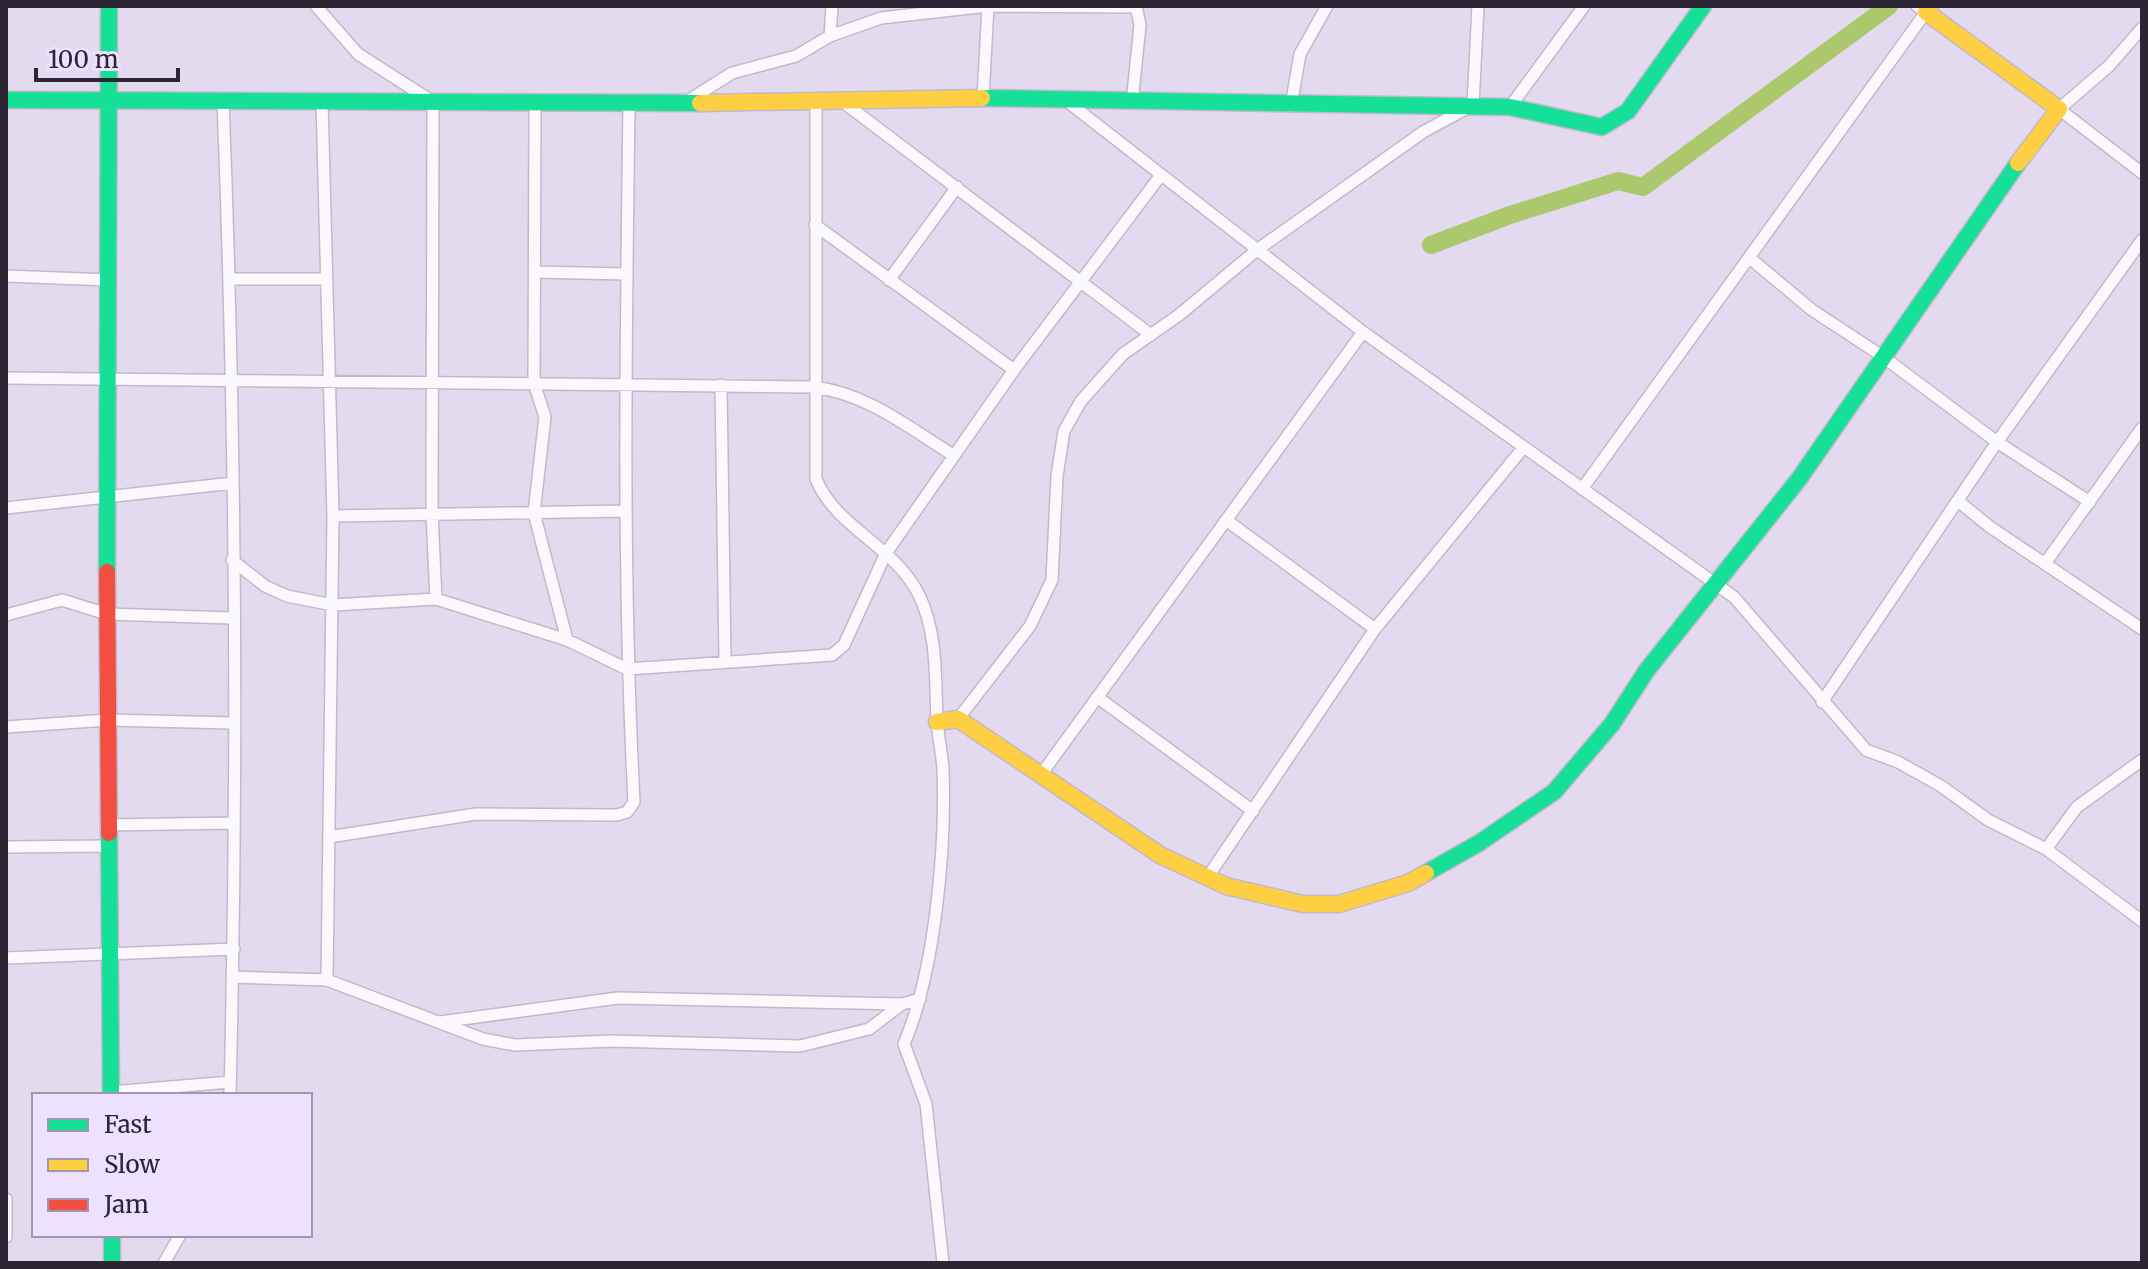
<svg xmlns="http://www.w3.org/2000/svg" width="2148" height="1269" font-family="Merriweather,serif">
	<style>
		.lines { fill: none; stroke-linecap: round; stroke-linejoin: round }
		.river { stroke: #acc86c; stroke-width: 18 }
		.street-casing { stroke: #c1b9ca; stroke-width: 14 }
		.fast-casing { stroke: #c1b9ca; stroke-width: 19 }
		.slow-casing { stroke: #c1b9ca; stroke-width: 19 }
		.jam-casing { stroke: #c1b9ca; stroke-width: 19 }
		.street { stroke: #fbf9fd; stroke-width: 11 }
		.fast { stroke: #16e098; stroke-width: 16 }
		.slow { stroke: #ffcf43; stroke-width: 16 }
		.jam { stroke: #f24e42; stroke-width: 16 }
	</style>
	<rect width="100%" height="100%" fill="#e3daef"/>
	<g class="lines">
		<path class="river" d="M1431,245L1510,215L1618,181L1643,187L1889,6"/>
		<defs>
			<path id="street" d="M316,6L358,54L433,102L432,514L436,599
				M2142,28L2109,66L2059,109L2142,173
				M830,36L832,6
				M983,98L988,6
				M816,100V479C836,528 895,546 919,595C938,634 935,679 937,720C938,737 942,753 943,769C946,849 935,971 904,1044L926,1104L943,1263
				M223,101C236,432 238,764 230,1095
				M686,102L732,73L796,56L830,36L881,18L988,6L1137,7
				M843,102L1151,335
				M1068,102L1363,332L1734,597L1866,750L1898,762L1941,786L1988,820L2046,849L2142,921
				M535,103L534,383L545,417L534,513L567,640
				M1132,103L1140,25L1136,6
				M1291,106L1300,54L1327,6
				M1510,107L1584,6
				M815,225L1014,370
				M1751,259L1812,310L1882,356L1997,442L2090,502
				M535,272L627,274
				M6,276L108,280
				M230,279H325
				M889,280L957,187
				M6,378L813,387C866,393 908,427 953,455
				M721,385L725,661
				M1582,489L1926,12L1917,6
				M1958,501L1990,527L2142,629
				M6,508L233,483
				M333,516L626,511
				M1226,520L1375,629
				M232,560L265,586L287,596L333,605L436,599L567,640L627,669L832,655L844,645L886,553L1014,370L1161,175
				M2046,562L2142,428
				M6,615L62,600L107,614L232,618
				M1097,697L1253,811
				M1822,702L1997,442L2142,240
				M958,719L1030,626L1052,580L1057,476L1064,431L1081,401L1123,354L1179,315L1257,250L1423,132L1473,105L1478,6
				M6,727L108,720L232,723
				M1040,776L1363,332
				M108,825L232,823
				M329,837L476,814L617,815L627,812L634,802C622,570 626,337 629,104
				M6,847L108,846
				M2046,849L2077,807L2142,760
				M1207,878L1375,629L1523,448
				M6,958L234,949
				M234,977L327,980L333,516L322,102
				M327,980L483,1039L515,1045L611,1041L800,1046L869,1029L902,1004L920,999
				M440,1022L618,998L901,1004
				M111,1092L230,1082
				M6,1199V1237
				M164,1263L180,1235"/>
			<path id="fast" d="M982,98L1510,107L1602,127L1628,111L1703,6
				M6,100L700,103
				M107,572L109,6
				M109,833L111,1095
				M1426,873L1479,843L1554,792L1612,724L1647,670L1799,479L2018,163
				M112,1235V1263"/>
			<path id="slow" d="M1930,6L1926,12L2059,109L2018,163
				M700,103L982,98
				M937,722L958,719L1160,855L1226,886L1303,904H1339L1408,883L1426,873"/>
			<path id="jam" d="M107,572L109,833"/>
		</defs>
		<use href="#street" class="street-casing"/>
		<use href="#fast" class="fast-casing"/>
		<use href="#slow" class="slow-casing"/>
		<use href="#jam" class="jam-casing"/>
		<use href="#street" class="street"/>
		<use href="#fast" class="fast"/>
		<use href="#slow" class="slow"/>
		<use href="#jam" class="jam"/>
	</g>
	<rect width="2148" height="1269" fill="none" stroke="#2c2533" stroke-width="16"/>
	<rect x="32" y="1093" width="280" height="144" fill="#eee1ff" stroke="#a096ad" stroke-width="2"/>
	<rect x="48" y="1119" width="40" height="12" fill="#16e098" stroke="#a096ad" stroke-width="2"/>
	<text x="104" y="1133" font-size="24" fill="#2c2533">Fast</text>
	<rect x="48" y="1159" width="40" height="12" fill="#ffcf43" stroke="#a096ad" stroke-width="2"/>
	<text x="104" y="1173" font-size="24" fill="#2c2533">Slow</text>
	<rect x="48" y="1199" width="40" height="12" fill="#f24e42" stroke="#a096ad" stroke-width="2"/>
	<text x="104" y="1213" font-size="24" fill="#2c2533">Jam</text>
	<path d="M36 68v12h142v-12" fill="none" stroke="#2c2533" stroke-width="4"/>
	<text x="48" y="68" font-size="24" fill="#2c2533" stroke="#eee1ff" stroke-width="6" paint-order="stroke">100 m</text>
</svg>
